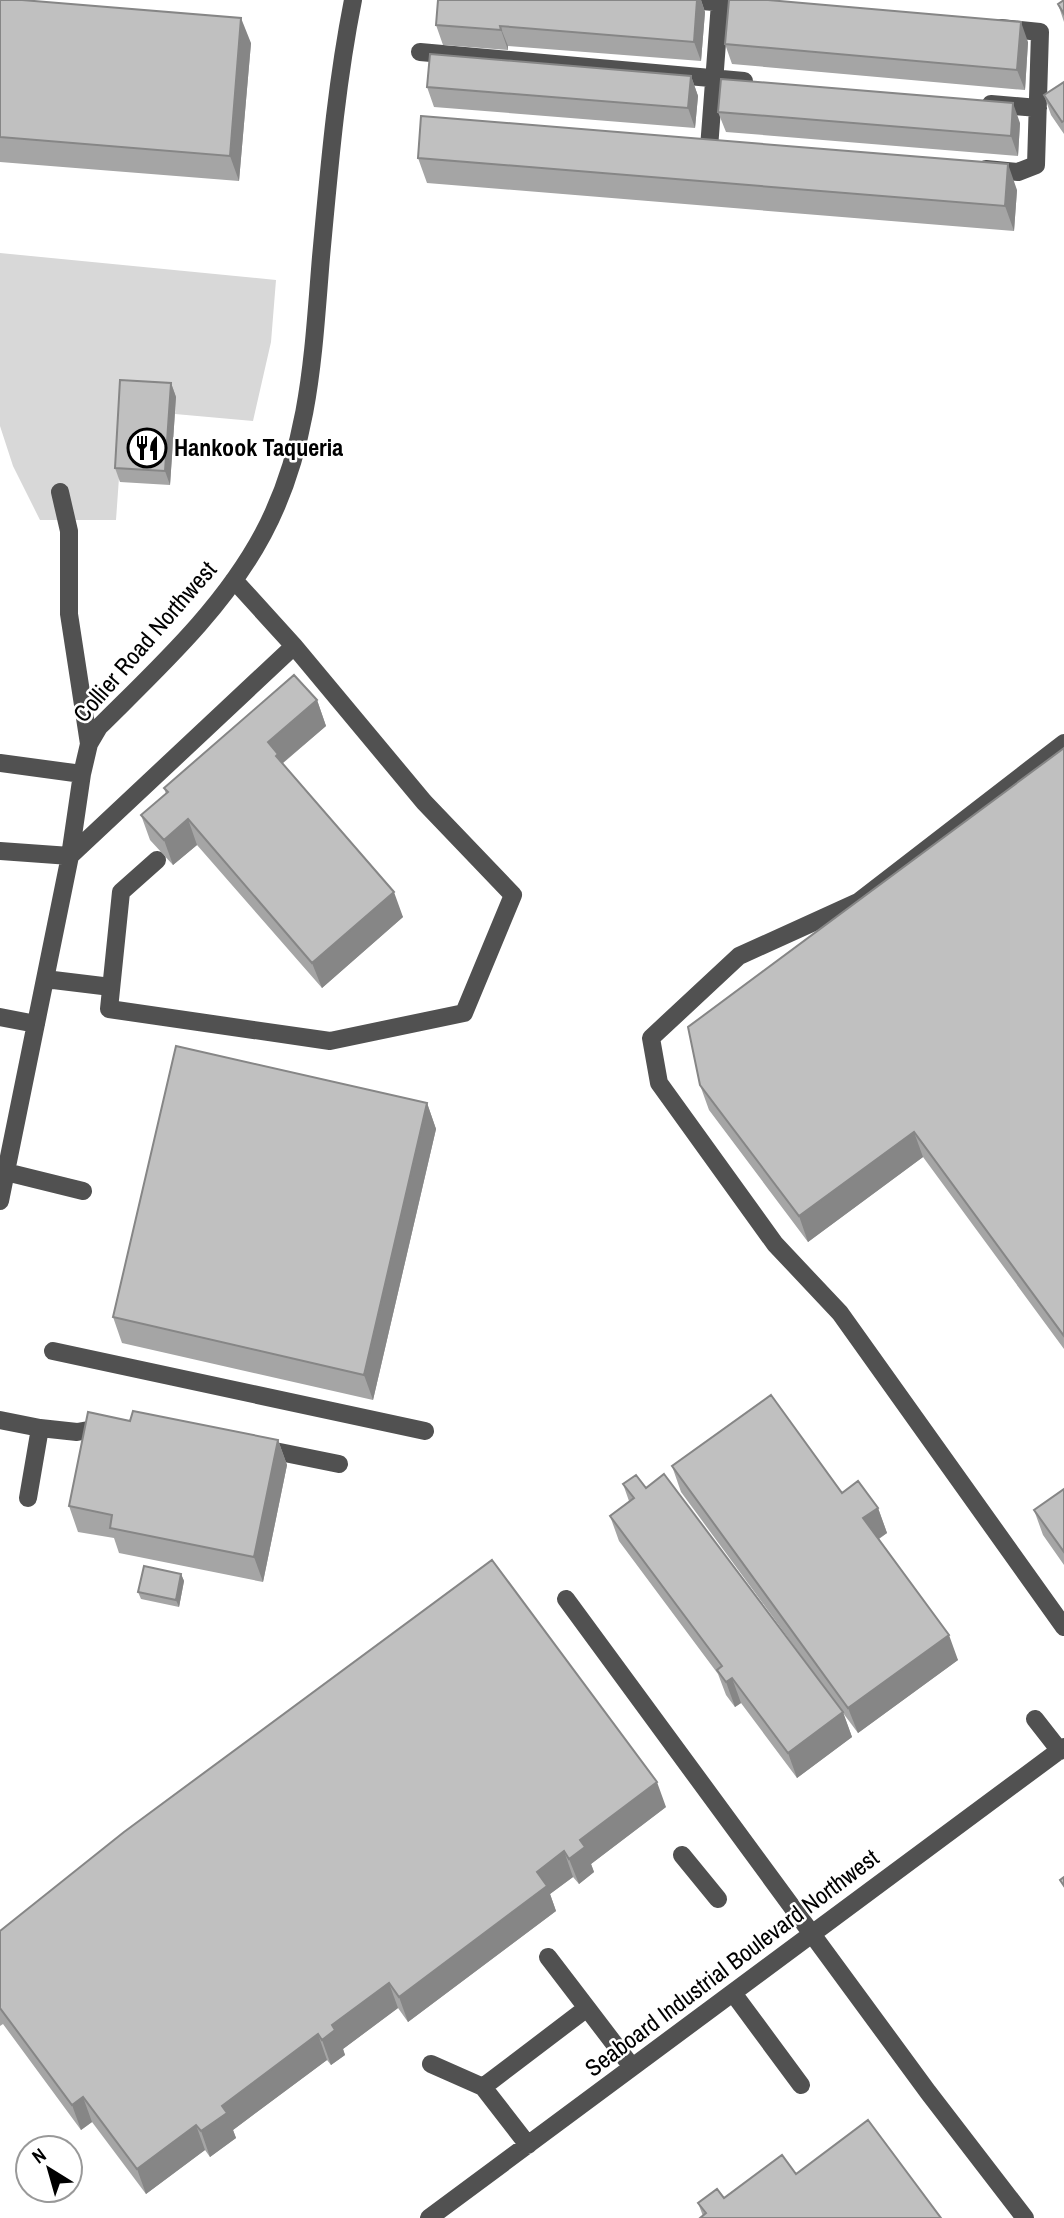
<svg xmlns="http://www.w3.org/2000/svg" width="1064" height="2218" font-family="'Archivo Narrow',sans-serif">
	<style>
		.green { fill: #d8d8d8 }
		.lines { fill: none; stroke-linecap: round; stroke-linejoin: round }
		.minor { stroke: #515151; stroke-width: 18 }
		.wall { fill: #a5a5a5 }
		.shaded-wall { fill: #868686 }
		.building { fill: #c0c0c0; stroke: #868686; stroke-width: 2 }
		.labels { text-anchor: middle; stroke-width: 5; stroke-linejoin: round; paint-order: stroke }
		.poi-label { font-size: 24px; font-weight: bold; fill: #000; stroke: #fff; text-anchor: start }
		.street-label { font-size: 24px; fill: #000; stroke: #fff }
	</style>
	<rect width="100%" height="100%" fill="#fff"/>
	<path class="green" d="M0,253L276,280L271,342L253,421L175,414L176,397L125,393L116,520H40L13,466L0,426Z"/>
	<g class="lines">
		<path class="minor" d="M690,0L750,5
			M420,52L744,81
			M991,104L1038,108
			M709,148L720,3
			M986,169L1018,172L1036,165L1040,32L1001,28
			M60,492L69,531V614L89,744
			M1064,743L858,902L739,956L651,1038L659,1083L775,1244L840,1313L1064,1627
			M0,763L82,774
			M0,851L70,856
			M70,856L294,646
			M157,860L121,892L109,1009L330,1041L464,1013L513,895L424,802L294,646L234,580
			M45,979L111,987
			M0,1017L36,1024
			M6,1172L83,1191
			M0,1201L70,856L82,774L89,744L99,727C158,668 223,609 263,534C310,446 313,354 321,257C329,171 336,85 353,0
			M53,1351L425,1431
			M0,1420L40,1428L28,1498
			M40,1428L77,1432L105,1427
			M260,1448L339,1464
			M566,1599L928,2092L1025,2218
			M1035,1719L1060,1751
			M682,1855L718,1899
			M733,1993L801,2085
			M587,2008L632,2067
			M431,2064L483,2087L528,2145
			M483,2087L587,2008L548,1957
			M429,2218L1064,1747"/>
	</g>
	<path class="wall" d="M0,0L251,43L239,181L0,162Z
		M438,0H701L705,12L701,61L508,46V50L443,45L436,25Z
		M1058,4L1064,14V22Z
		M1028,42L1025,90L732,64L725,44Z
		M691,76L698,96L695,128L434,107L427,87Z
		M1064,82V134L1051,115L1044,95Z
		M718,112L1020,123L1018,156L726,132Z
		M418,158L1017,190L1014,231L427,183Z
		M171,383L176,397L170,485L120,482L115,468Z
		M317,700L326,726L282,764L403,917L322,988L197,845L173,865L150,840L141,815L166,794L164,788Z
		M1064,748V1349L923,1157L808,1242L709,1110L700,1085Z
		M427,1103L436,1129L373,1400L122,1343L113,1317Z
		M130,1421L278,1440L287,1465L263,1582L119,1553L114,1538L78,1532L69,1506Z
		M672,1466L842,1493L878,1508L887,1533L879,1539L958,1660L858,1733L843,1713L852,1737L797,1778L741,1703L735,1707L726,1695L718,1674L619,1541L610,1516L629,1501L623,1484L646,1488L822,1684L681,1492Z
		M1064,1489V1565L1043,1535L1034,1510Z
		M181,1574L184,1581L179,1607L141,1599L138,1592Z
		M666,1807L591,1864L594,1872L579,1884L573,1877L550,1894L556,1911L408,2022L398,2008L343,2049L345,2055L331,2065L327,2060L233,2130L236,2138L210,2157L205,2150L146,2194L92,2122L81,2130L3,2024L0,2026V1931Z
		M796,2174L703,2216L698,2203L724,2198Z"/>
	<path class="shaded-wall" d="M697,0H701L705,12L701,61L694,42Z
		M241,18L251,43L239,181L230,156Z
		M1021,22L1028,42L1025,90L1017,70Z
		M500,26L508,46V50L501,30Z
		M691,76L698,96L695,128L688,108Z
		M1013,103L1020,123L1018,156L1011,136Z
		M1008,164L1017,190L1014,231L1005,206Z
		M171,383L176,397L170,485L165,471Z
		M317,700L326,726L279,766L268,742Z
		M188,819L197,845L173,865L164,840Z
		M394,892L403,917L322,988L312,963Z
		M427,1103L436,1129L373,1400L364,1375Z
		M914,1132L923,1157L808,1242L799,1216Z
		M278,1440L287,1465L263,1582L254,1557Z
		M878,1508L887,1533L872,1543L863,1518Z
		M181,1574L184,1581L179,1607L176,1600Z
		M949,1635L958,1660L858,1733L848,1708Z
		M732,1678L741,1703L735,1707L726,1682Z
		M843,1712L852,1737L797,1778L788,1753Z
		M657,1782L666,1807L591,1864L594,1872L579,1884L569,1859L580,1840Z
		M564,1851L573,1877L550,1894L556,1911L408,2022L399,1997L537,1872Z
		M389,1983L398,2008L343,2049L345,2055L331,2065L322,2040L332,2025Z
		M318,2034L327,2060L233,2130L236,2138L210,2157L201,2131L222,2106Z
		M83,2097L92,2122L81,2130L72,2105Z
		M196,2125L205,2150L146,2194L137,2169Z"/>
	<path class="building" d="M0,0H22L241,18L230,156L0,137Z
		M438,0H697L694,42L500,26L501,30L436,25Z
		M729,0H768L1021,22L1017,70L725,44Z
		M1064,0V14L1058,4Z
		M430,54L691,76L688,108L427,87Z
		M721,79L1013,103L1011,136L718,112Z
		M1064,82V121L1062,122L1044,95Z
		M421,116L1008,164L1005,206L418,158Z
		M120,380L171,383L165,471L115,468Z
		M294,675L317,700L268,742L278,754L276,756L394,892L312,963L188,819L164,840L141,815L168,792L164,788Z
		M1064,748V1336L914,1132L799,1216L700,1085L688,1027Z
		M176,1046L427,1103L364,1375L113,1317Z
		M771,1395L842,1493L858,1481L878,1508L863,1518L949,1635L848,1708L672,1466Z
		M133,1411L278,1440L254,1557L110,1528L112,1515L69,1506L88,1412L130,1421Z
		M664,1474L843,1712L788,1753L732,1678L726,1682L717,1670L722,1666L610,1516L634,1498L623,1484L636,1475L646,1488Z
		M1064,1489V1552L1034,1510Z
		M492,1560L657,1782L580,1840L585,1847L569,1859L564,1851L537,1872L547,1886L399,1997L389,1983L332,2025L335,2030L322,2040L318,2034L222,2106L227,2113L201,2131L196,2125L137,2169L83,2097L72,2105L0,2008V1931L124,1832Z
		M144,1566L181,1574L176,1600L138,1592Z
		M1064,1877V1886L1060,1880Z
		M868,2120L941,2218H700L706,2213L698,2203L717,2189L724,2198L782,2155L796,2174Z"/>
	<defs>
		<symbol id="restaurant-ring" viewBox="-11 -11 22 22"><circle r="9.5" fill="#fff" stroke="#000" stroke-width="1.5"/><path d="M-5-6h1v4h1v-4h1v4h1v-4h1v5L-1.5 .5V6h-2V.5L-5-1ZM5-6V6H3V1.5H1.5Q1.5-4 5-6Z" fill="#000"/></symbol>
	</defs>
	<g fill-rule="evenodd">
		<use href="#restaurant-ring" x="125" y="426" width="44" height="44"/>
	</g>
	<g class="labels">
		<g class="poi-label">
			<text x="174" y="456">Hankook Taqueria</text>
		</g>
		<g class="street-label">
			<text transform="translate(145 642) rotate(-49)" y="8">Collier Road Northwest</text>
			<text transform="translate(732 1963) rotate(-37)" y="8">Seaboard Industrial Boulevard Northwest</text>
		</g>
	</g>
	<g transform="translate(49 2169) rotate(323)"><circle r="33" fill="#ffffff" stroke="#999999" stroke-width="2"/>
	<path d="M0-5L12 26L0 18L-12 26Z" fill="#000000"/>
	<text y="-10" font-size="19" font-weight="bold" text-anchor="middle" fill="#000000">N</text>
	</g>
</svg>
